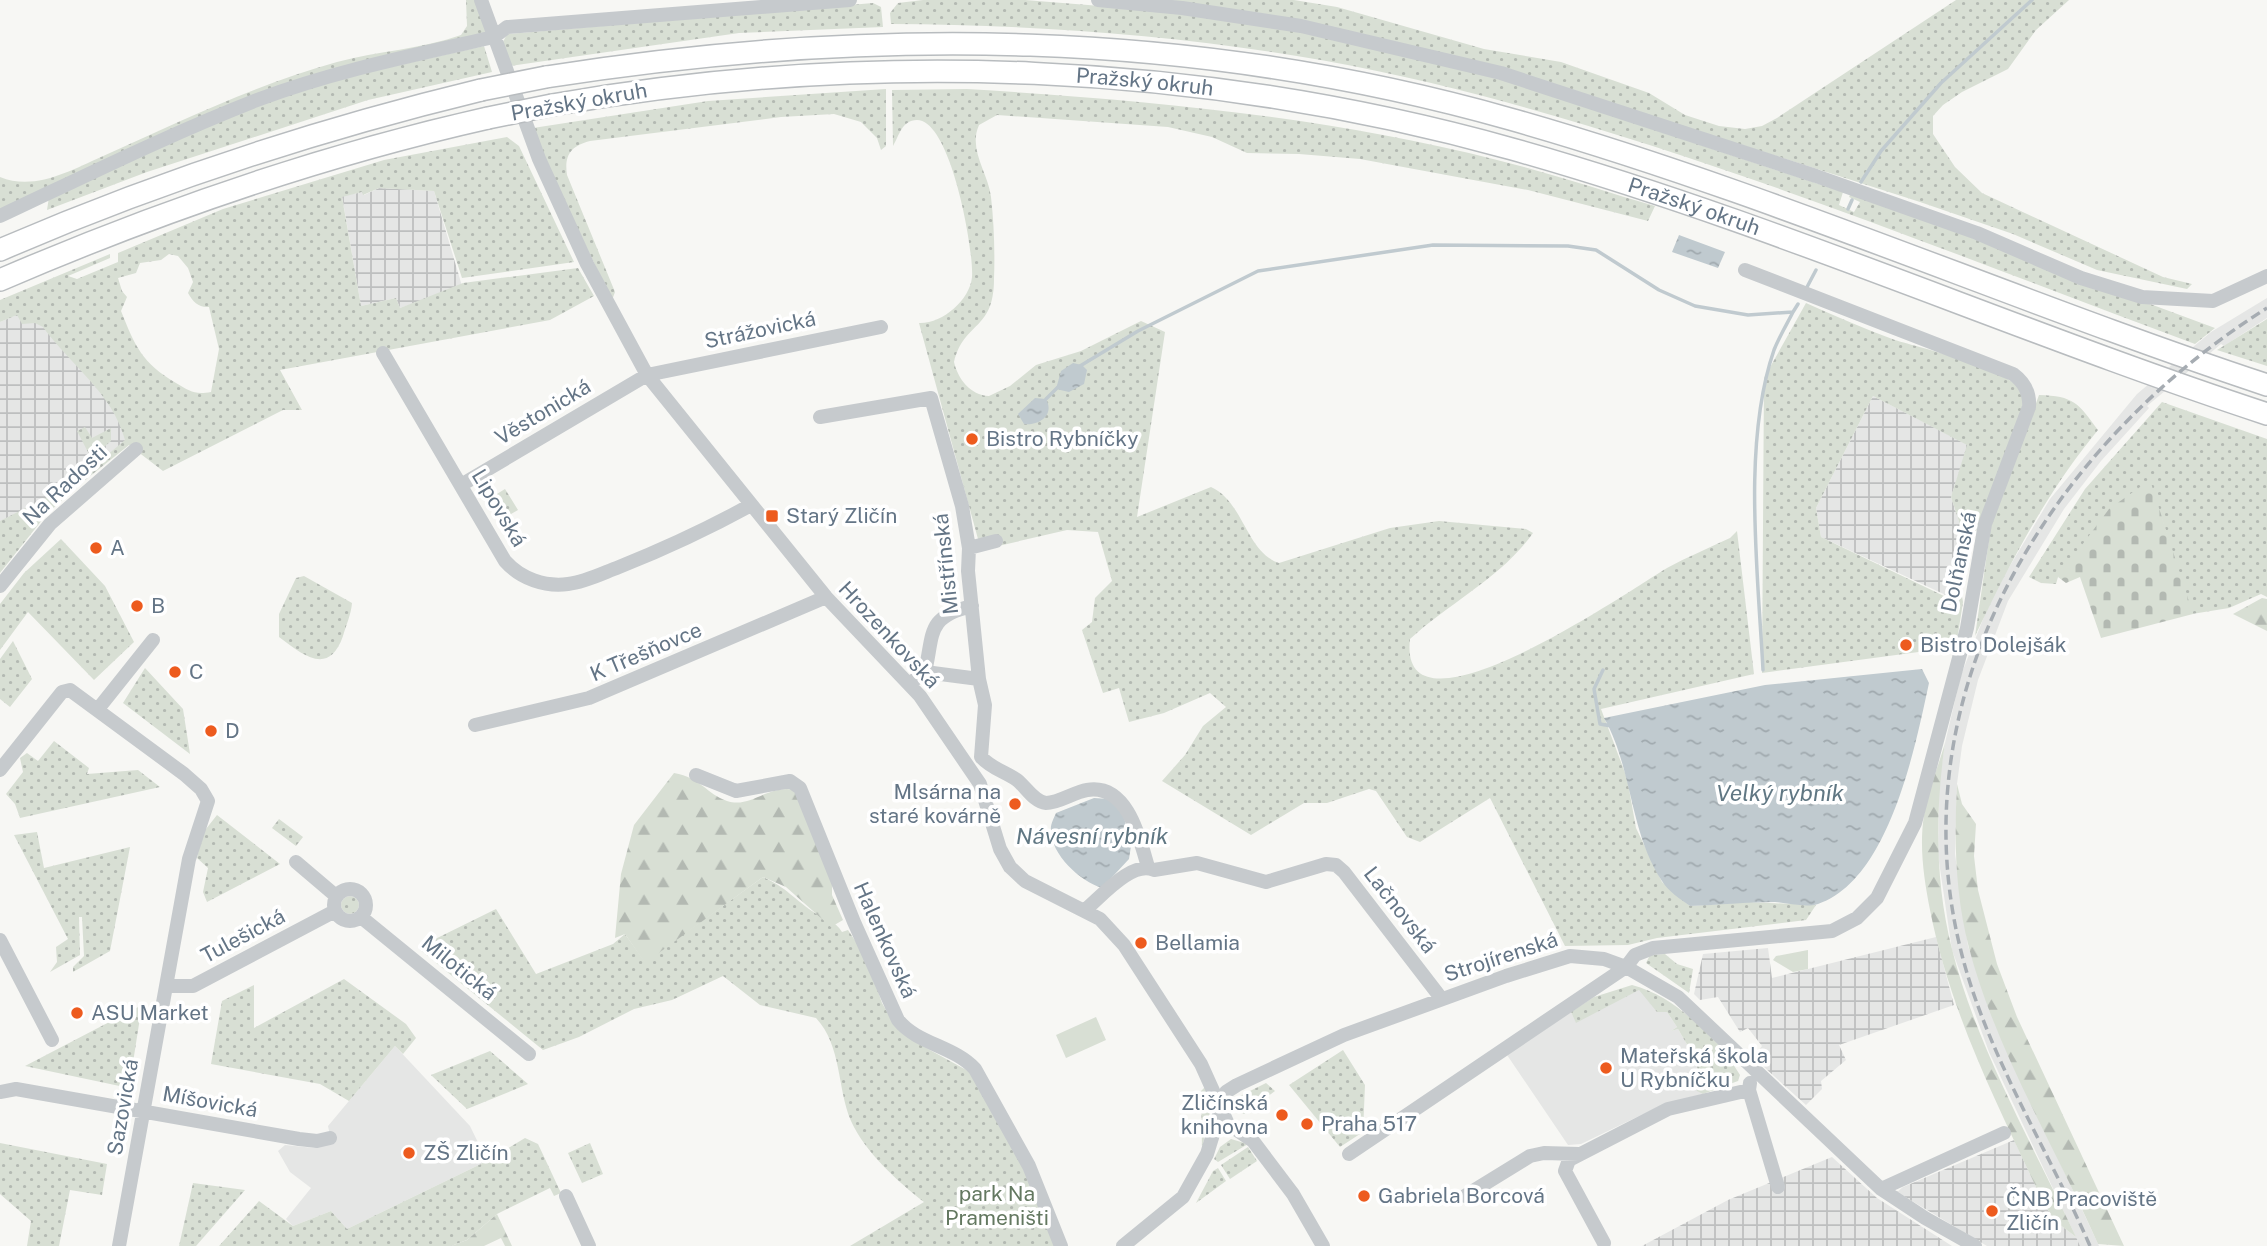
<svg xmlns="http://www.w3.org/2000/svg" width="2267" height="1246" font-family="'Public Sans',sans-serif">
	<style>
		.built { fill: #e5e6e5 }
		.industrial { fill: url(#industrial-grid) }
		.green { fill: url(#green-dots); fill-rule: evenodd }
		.forest { fill: url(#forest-firs) }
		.cemetery { fill: url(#cemetery-stones) }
		.pitch { fill: #d8dfd4 }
		.water { fill: url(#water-ripples) }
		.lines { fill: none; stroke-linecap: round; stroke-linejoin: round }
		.stream { stroke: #c0cacf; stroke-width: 3.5 }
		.highway-casing { stroke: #b8bcbf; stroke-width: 24 }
		.minor { stroke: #c6cacd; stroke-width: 14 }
		.highway { stroke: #fff; stroke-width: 21 }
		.rail { stroke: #a6acb2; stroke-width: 3.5; stroke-dasharray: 10 5; stroke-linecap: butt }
		.highway-bridge-casing { stroke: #b8bcbf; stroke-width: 24; stroke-linecap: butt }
		.highway-bridge { stroke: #fff; stroke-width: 21 }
		.poi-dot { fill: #ed5b1e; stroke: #fff; stroke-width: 2.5 }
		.labels { text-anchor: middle; stroke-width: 7; stroke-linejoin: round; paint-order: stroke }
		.street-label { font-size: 21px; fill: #647586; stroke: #fff }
		.poi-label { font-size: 21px; fill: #647586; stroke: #fff; text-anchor: start }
		.park-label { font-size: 21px; fill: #637860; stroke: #fff }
		.water-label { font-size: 23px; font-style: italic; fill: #607783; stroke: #fff }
	</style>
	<defs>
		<pattern id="industrial-grid" width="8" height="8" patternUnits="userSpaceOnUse" patternTransform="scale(1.75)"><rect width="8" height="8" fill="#e5e6e5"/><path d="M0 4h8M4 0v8" fill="none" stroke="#bdbfbf"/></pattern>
		<pattern id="green-dots" width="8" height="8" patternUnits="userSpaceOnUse" patternTransform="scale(1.75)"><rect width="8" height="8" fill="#d8dfd4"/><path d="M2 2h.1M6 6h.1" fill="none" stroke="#b3b9b2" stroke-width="1.8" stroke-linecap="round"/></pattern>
		<pattern id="forest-firs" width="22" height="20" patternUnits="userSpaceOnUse" patternTransform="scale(1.75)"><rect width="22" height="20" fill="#d8dfd4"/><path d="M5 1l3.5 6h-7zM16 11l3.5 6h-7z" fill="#b3b9b2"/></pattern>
		<pattern id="cemetery-stones" width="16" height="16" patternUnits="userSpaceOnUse" patternTransform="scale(1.75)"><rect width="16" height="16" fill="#d8dfd4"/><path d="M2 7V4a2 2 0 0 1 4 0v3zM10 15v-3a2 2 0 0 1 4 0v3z" fill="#b3b9b2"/></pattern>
		<pattern id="water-ripples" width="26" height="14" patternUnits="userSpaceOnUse" patternTransform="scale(1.75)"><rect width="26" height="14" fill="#c0cacf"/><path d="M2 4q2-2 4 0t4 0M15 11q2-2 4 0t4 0" fill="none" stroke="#a0a9ae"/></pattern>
	</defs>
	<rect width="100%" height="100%" fill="#f7f7f4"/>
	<path class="built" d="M2267,298V318L2224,346L2221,344L2147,406L2149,408L2101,461L2064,509L2008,601L1978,680L1962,746L1957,784L1955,854L1968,946L2005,1045L2099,1246H2080L1989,1052L1952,950L1938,855L1939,783L1945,743L1961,675L1993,594L2050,499L2137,394L2211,332Z
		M1639,989L1667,1012L1677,1027L1671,1031L1678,1029L1692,1053L1685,1057L1693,1055L1699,1074L1692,1076L1703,1094L1664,1104L1581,1144L1568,1145L1507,1055L1571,1012L1576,1022Z
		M395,1046L470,1126L487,1161L347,1229L331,1211L293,1226L286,1219L311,1188L290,1172L278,1151L285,1145L314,1148L332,1144L328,1126Z"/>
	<path class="industrial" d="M379,188L434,191L462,286L400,308L396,298L361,306L342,196L363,192L364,195Z
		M26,311L168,402L38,519L0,567V322Z
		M1873,396L1968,445L1951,497L1968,549L1950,597L1821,537L1816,508Z
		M1936,937L1954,1005L1839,1045L1846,1060L1821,1081L1822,1089L1806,1105L1753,1057L1762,1046L1748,1028L1740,1032L1718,997L1700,1000L1694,994L1703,954L1768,948L1772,978Z
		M2014,1140L2043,1202L2055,1221L2076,1237L2080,1246H1987L1897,1192L1903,1187Z
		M1832,1157L1877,1198L1952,1246H1642L1728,1200Z"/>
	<path class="green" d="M466,0H476L486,33L340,69L0,210V177C34,191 70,171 101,157C179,122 254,85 337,62C378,51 422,49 461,35L467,26Z
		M923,0H1025L1176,12L1292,28L1467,68L1843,192L1839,205L1854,212L1860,202L1849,197L1851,193L2215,328L2195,344C1960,257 1726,160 1483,96C1290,44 1090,25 891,24L890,13L898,3Z
		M1148,0H1294L1337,7L1484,49L1561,62L1649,93L1685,115L1719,126L1745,129L1762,126L1777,118L1956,0H2069L2036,30L2008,69L1962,92L1943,105L1933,116V134L1955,167L1982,193L2163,277L2192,284L2187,289L2097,270L2013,234L1920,202L1482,62Z
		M873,3L881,7L883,27L739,33L510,66L503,42L507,34Z
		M484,46L492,72L368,100L147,172L47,210L49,197L168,140L319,83Z
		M886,89V146L881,150L877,138L861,122L834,114L781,117L590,141C571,146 564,155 567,175L615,292L612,300L551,174L533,128L708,101Z
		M967,89C1145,100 1325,116 1497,160C1551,173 1603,191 1655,206L1648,221L1528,190L1360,159L1299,154L1247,153L1212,137L1168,127L997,115L979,125C968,150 988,172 991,197C994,223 995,253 994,279C994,331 964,321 954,362C958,379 970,395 989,396L1010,386L1036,365L1081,351L1141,321L1165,332L1137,517L1211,487C1244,502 1246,552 1279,563L1390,528L1439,521L1526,529L1533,533C1502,577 1449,603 1410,639C1397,753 1636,586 1667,568C1687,557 1709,548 1730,538L1737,531L1754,674L1601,709L1627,778L1636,828L1662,882L1690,906L1749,902L1816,905L1806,920L1657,938L1628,945L1565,946L1490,798L1420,842L1407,837L1376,791L1369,789L1327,803H1304L1251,835L1162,781L1185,755L1203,726L1226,707L1210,693L1164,713L1129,722L1119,688L1103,693L1082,630L1092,622L1095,598L1112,581L1098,532L1067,530L981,550L919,323C942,324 970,300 972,277C974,250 951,120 917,120C902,120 899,136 893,146L892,90Z
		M507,137L519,146L574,262L462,278L434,191L379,188L363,195L362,192L342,197L361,306L396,298L400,308L463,283L578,268L594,296L550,320L280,370L302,410H283L163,471L129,445L74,489L46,515L0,573V521L73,484L125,440C112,392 71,366 43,327L35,323L22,324L17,315L0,322V300L110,254V258L68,276L77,279L118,262V253L223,209L384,160ZM169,254L178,256L188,268L193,282L188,293C193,302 199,308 209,307L219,349L211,392C194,395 190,391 176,383C142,363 135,346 121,311L127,297L122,291L118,278L136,273L140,263L161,260Z
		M1806,303C1835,316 1865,329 1895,340C1920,348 2014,369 2022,393C2029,417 1980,522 1968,549L1951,497L1967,445L1873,396L1816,508L1821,537L1946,597L1955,598L1954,591L1959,580L1963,602L1956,647L1762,673L1764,378Z
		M2267,319V366L2217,350Z
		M2039,395C2074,396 2078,403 2098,430C2046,493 2010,563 1975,636L1991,526Z
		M2162,402L2267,439V597L2261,594L2229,608L2192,614L2162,519L2058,577L2056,584L2041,583L2029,577L2085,489Z
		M85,427L92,438L111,428V441L97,453L89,454L77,431Z
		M505,489L518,510L504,518L492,497Z
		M61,539L105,586L134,642L94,680L28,612L0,650V604L24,573Z
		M304,576L352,603C351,615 346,625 343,636C329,676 304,656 279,637V614L296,578Z
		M13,641L32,679L10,707L0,699V659Z
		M145,668L183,709L190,754L123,703Z
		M54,741L89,768L87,774L138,770L160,787L20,818L15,804L6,794L23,772L20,758L27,753L38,761Z
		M217,815L280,864L207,902L203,892L208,868L197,858L202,834Z
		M279,819L303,837L296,846L272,828Z
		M37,832L44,868L130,847L110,951L73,972V967L84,956L82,917H79L80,955L50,972L57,962L56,947L68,939L14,835Z
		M763,877C786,887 795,900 815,913C825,920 835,920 842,932L848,930L866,957L882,1003L894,1024L919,1044L970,1072L1014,1148L1057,1246H850L924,1202C897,1181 865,1152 851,1121C837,1088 842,1046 816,1018L760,1005L723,976L672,1000L634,1009L579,1037L543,1050L419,949L425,944L496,909L536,974L613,944L625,934L645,962Z
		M341 905a9 9 0 1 1 18 0a9 9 0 1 1-18 0Z
		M1665,954L1677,964L1693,969L1689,993L1646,963L1650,955Z
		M344,979L406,1024L416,1038L403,1054L395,1046L349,1101L320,1084L211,1064L222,1001L254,985V1028Z
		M1632,985C1676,997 1704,1030 1735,1062L1733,1064L1740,1075L1738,1081L1703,1094L1697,1091L1691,1076L1699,1073L1693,1055L1684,1057L1692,1053L1678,1029L1671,1031L1677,1027L1667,1012H1657L1639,990L1576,1023L1571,1012L1594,997Z
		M142,1005L129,1088L25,1066Z
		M1343,1050L1365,1085L1363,1132L1340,1147L1289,1085Z
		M490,1051L528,1084L467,1109L431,1075Z
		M1266,1083L1275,1091L1244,1114L1231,1106L1236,1098Z
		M1206,1086L1210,1112L1202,1149L1201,1091Z
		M525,1138L538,1144L561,1193L554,1196L550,1188L497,1214L467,1240L451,1246H219L259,1201L293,1226L331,1211L347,1229L487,1161Z
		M1231,1139L1248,1144L1218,1162L1214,1159L1220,1147Z
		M0,1143L107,1164L102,1195L70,1190L59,1246H27L31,1221L0,1194Z
		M590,1143L603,1174L582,1183L568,1153Z
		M1248,1147L1257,1161L1230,1179L1221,1165Z
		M1218,1168L1226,1181L1196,1203L1213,1171Z
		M193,1183L245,1190L196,1246H179Z"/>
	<path class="forest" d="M2262,598L2267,599V631L2233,614Z
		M1945,743C1935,812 1935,882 1952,949C1976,1046 2034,1147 2076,1237L2055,1221L2043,1202C1998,1105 1951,1016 1930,910C1924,879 1919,847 1924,815C1928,791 1938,767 1945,743Z
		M674,773C701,778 707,794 727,801C751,809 768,784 795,790L832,881V895L843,920L831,927L786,887L763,877L645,963L625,934L615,938L621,874L634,825Z
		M1957,784L1962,804L1976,824L1974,856L1978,890L1997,964L2017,1017L2124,1246L2098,1244C2055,1146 1996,1051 1969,948C1955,894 1954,839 1957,784Z
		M497,1214L512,1246H505L501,1238L484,1246H451L467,1240Z"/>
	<path class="cemetery" d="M2150,480L2193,614L2101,638L2080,577L2066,583L2058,577L2109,509Z"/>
	<path class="pitch" d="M1808,950V969L1793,972L1773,960L1776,956Z
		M1096,1017L1106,1040L1066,1058L1056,1035Z"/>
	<path class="water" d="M1679,235L1725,252L1718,268L1672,252Z
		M1073,363L1082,365L1087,370L1084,384L1069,392L1056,389L1061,371Z
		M1035,398L1046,399C1055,415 1039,426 1024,424L1018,414Z
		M1922,669L1929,683C1915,748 1889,880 1818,904C1806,908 1788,903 1775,902C1747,902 1718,905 1690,906C1680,899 1668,891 1662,881C1629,831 1633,769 1604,718L1765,685Z
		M1094,798L1109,799L1123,813L1131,846L1129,859L1102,888C1080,881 1051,855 1051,830C1050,825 1054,818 1056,813Z"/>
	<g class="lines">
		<path class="stream" d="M1861,182L1881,151L1941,83L2032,0
			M1848,209L1852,200
			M1806,289L1816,270
			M1080,366L1138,331L1258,271L1433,245L1568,246L1596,250L1659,290L1695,306L1748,315L1793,312L1798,304
			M1046,399L1059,386
			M1603,670L1594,689L1600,724L1611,726
			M1763,670C1758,572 1742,443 1774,350C1779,337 1787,324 1793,312"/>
		<defs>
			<g id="highway">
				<path d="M546,77C871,26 1192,29 1510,119C1768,192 2013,301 2267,385"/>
				<path id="s1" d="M552,105C871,49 1200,62 1512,149C1769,221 2014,331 2267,414"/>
				<path d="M0,250C157,182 316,130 481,90"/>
				<path d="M0,280C158,212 319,156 488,118"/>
			</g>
		</defs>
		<use href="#highway" class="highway-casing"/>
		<path class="minor" d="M481,0L539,159L587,264L647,375L826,597L920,696L980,784L1000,849L1010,867L1025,881L1100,919L1124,945L1201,1064L1228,1124L1253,1141L1293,1194L1323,1246
			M1098,0L1182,8L1301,26L1501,73L1816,176L1977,233L2081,278L2142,297L2213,301L2267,276
			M0,216C85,176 170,134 257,100C334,71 414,55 494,37L507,27L850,0
			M383,353L505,561C521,579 545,587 568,584C586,582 603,573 619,567C664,549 709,528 751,505
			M820,417L931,398L962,506L969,548L968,571L979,679L985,705L981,757C992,769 1004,771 1017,780C1026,787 1034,802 1046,803C1059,803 1074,792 1087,790C1128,783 1140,840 1148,867
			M461,485L647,375L881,327
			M969,548L996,541
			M0,586L50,524L136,449
			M925,672L979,679
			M909,684L925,672C934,633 926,617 972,606
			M98,709L153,640
			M475,725L589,698L826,597
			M0,770L62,692L70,690L184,774L201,789L208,801L189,859L119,1246
			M696,775L736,791L790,781L800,788L854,922L898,1020C917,1044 954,1046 975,1069L1029,1166L1061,1246
			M296,862L336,896
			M334 905a16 16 0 1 1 32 0a16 16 0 1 1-32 0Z
			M1085,910C1101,897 1132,860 1154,870L1197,863L1266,882L1326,864L1336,865L1344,872L1441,998
			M361,917L529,1054
			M0,940L52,1040
			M167,986H193L335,911
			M1750,1083L1749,1090L1778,1187
			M0,1092L16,1089L299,1139L317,1141L330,1138
			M1349,1154L1626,967L1635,955L1653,948L1832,931L1857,918L1877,898L1915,823L1967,628L1985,524L2029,407C2030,393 2024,382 2013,374L1745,270
			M1881,1189L2004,1133
			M566,1196L589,1246
			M1465,1196L1530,1156L1544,1153L1579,1154
			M1604,1243L1565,1171L1569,1160L1668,1109L1749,1090
			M1123,1246L1183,1197L1207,1154L1226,1092L1237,1085L1344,1035L1506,976L1570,956L1604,959L1626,967L1678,997L1881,1189L1925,1218L1975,1246"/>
		<use href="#highway" class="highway"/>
		<path class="rail" d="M2090,1246C2047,1147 1985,1052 1960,947C1897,688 2054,442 2267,308"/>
		<defs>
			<path id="highway-bridge" d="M481,90L546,77
				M488,118L552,105"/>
		</defs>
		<use href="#highway-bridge" class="highway-bridge-casing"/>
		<use href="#highway-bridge" class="highway-bridge"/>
	</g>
	<g class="poi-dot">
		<circle cx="972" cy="439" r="7"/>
		<rect x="765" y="509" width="14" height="14" rx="3.5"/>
		<circle cx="96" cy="548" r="7"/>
		<circle cx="137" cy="606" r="7"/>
		<circle cx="1906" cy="645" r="7"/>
		<circle cx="175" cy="672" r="7"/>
		<circle cx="211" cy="731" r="7"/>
		<circle cx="1015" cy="804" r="7"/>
		<circle cx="1141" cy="943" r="7"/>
		<circle cx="77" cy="1013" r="7"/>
		<circle cx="1606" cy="1068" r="7"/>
		<circle cx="1282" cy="1115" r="7"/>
		<circle cx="1307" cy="1124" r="7"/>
		<circle cx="409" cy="1153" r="7"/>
		<circle cx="1364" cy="1196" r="7"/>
		<circle cx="1992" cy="1211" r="7"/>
	</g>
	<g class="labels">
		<g class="street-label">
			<text dy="7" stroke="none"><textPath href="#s1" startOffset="595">Pražský okruh</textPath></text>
			<text transform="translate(579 102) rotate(-10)" y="7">Pražský okruh</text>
			<text dy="7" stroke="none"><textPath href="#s1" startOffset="1160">Pražský okruh</textPath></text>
			<text transform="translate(760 330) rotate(-12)" y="7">Strážovická</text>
			<text transform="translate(543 412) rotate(-31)" y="7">Věstonická</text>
			<text transform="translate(65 485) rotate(-43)" y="7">Na Radosti</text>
			<text transform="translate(499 508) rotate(59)" y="7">Lipovská</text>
			<text transform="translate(1959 562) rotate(-78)" y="7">Dolňanská</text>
			<text transform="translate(946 564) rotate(-96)" y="7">Mistřínská</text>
			<text transform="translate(889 635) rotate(47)" y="7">Hrozenkovská</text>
			<text transform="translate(646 652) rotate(-23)" y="7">K Třešňovce</text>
			<text transform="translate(1400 910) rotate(52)" y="7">Lačnovská</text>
			<text transform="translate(243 936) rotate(-28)" y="7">Tulešická</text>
			<text transform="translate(885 940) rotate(66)" y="7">Halenkovská</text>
			<text transform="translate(1501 957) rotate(-18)" y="7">Strojírenská</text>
			<text transform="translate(459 968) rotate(39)" y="7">Milotická</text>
			<text transform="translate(210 1102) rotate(10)" y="7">Míšovická</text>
			<text transform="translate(123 1107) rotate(-80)" y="7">Sazovická</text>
		</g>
		<g class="poi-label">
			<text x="986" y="446">Bistro Rybníčky</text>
			<text x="786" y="523">Starý Zličín</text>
			<text x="110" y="555">A</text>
			<text x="151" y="613">B</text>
			<text x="1920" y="652">Bistro Dolejšák</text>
			<text x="189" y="679">C</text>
			<text x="225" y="738">D</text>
			<text x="1001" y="799" text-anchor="end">Mlsárna na<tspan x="1001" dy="24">staré kovárně</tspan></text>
			<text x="1155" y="950">Bellamia</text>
			<text x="91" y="1020">ASU Market</text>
			<text x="1620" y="1063">Mateřská škola<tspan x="1620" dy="24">U Rybníčku</tspan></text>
			<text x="1268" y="1110" text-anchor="end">Zličínská<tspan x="1268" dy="24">knihovna</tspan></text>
			<text x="1321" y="1131">Praha 517</text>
			<text x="423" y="1160">ZŠ Zličín</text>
			<text x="1378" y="1203">Gabriela Borcová</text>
			<text x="2006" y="1206">ČNB Pracoviště<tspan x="2006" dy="24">Zličín</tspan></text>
		</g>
		<g class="park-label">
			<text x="997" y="1201">park Na<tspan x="997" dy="24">Prameništi</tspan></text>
		</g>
		<g class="water-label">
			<text x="1780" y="801">Velký rybník</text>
			<text x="1092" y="844">Návesní rybník</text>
		</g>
	</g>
</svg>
